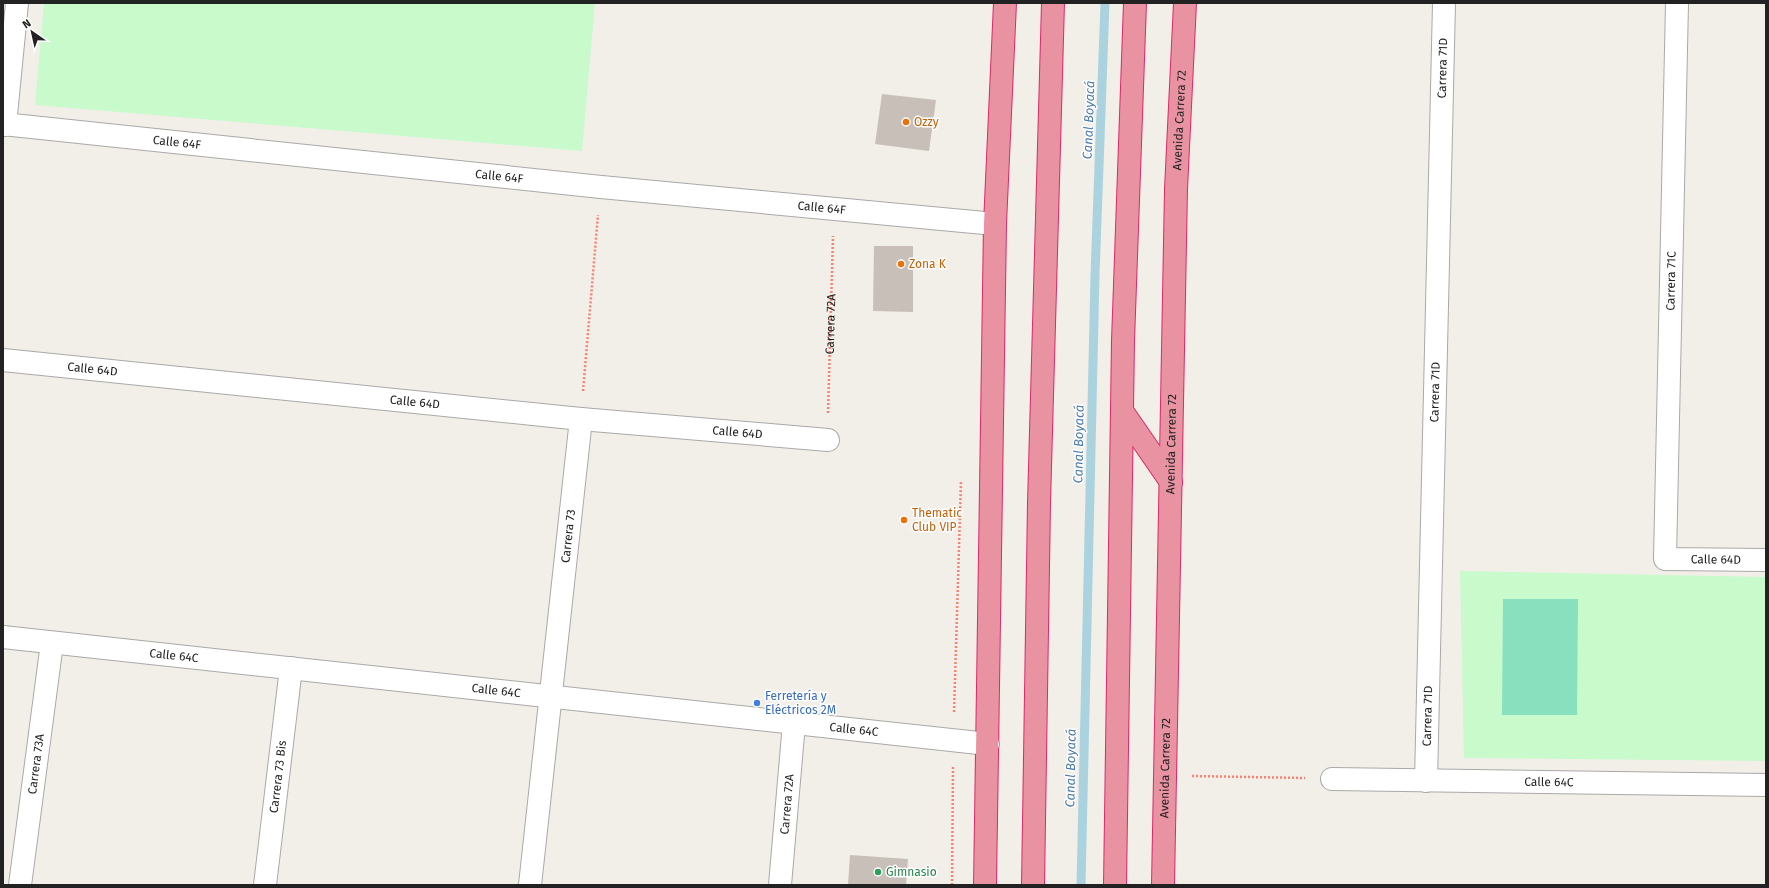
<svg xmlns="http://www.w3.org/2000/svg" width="1769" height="888" font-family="'Fira Sans',sans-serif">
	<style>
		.park { fill: #c8facc }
		.pitch { fill: #88e0be }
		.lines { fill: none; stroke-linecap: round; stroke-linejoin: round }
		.stream { stroke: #aad3df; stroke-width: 9 }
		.building { fill: #c7bfb8 }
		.minor-casing { stroke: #a9a9a9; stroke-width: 24 }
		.highway-casing { stroke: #dc2a67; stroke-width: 24 }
		.path { stroke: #fa8072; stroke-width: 2.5; stroke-dasharray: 2 2; stroke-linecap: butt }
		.minor { stroke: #fff; stroke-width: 22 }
		.highway { stroke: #e892a2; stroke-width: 22 }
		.food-dot { fill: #e8710a; stroke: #fff; stroke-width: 1.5 }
		.shop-dot { fill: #3f7fe0; stroke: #fff; stroke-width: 1.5 }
		.leisure-dot { fill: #2e9e5b; stroke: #fff; stroke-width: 1.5 }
		.labels { text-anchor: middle; stroke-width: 3; stroke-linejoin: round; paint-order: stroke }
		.street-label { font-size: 12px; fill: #222; stroke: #fff }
		.food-label { font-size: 12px; fill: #c56008; stroke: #fff; text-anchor: start }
		.shop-label { font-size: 12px; fill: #366cbe; stroke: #fff; text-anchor: start }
		.leisure-label { font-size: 12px; fill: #27864d; stroke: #fff; text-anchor: start }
		.water-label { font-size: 13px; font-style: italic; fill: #4a7aab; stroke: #fff }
	</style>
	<rect width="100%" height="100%" fill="#f2efe9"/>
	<path class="park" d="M44,3H595L582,151L35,105Z
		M1460,571L1766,577V761L1464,758Z"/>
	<path class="pitch" d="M1503,599H1578L1577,715H1502Z"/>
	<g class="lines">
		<path class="stream" d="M1081,885L1095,275L1105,3"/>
	</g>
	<path class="building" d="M882,94L936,100L929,151L875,144Z
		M874,246H913V312L873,311Z
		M850,855L908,859L906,885H848Z"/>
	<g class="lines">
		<defs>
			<g id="minor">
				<path id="s2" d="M1677,3L1665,559L1766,560"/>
				<path id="s3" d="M3,124L601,187L995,224"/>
				<path d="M5,125L17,3"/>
				<path id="s4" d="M3,360L581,419L828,440"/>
				<path id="s5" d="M3,637L988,744"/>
				<path id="s6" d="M1332,779L1766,785"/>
				<path id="s7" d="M1426,781L1444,3"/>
				<path id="s8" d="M20,885L52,643"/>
				<path id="s9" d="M265,885L291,668"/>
				<path id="s10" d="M530,885L581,419"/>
				<path id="s11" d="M780,885L794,723"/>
			</g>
			<g id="highway">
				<path d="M1122,411L1171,482"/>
				<path d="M985,885L995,224L1005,3"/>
				<path d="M1033,885L1039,503L1053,3"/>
				<path d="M1115,885L1123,341L1135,3"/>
				<path id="s12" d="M1163,885L1176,189L1185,3"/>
			</g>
		</defs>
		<use href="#minor" class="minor-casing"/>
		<use href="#highway" class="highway-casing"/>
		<g class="path">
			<path d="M583,391L598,215"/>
			<path id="s1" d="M828,413L833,236"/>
			<path d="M954,712L961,481"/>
			<path d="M1192,776L1305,778"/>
			<path d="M952,885L953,767"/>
		</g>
		<use href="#minor" class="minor"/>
		<use href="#highway" class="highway"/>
	</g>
	<g class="food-dot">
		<circle cx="906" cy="122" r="4"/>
		<circle cx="901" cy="264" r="4"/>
		<circle cx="904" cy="520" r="4"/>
	</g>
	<circle class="shop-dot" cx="757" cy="703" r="4"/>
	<circle class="leisure-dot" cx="878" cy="872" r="4"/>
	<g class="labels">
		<g class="street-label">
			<text dy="4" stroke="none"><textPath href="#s7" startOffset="713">Carrera 71D</textPath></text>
			<text dy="4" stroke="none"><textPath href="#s12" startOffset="765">Avenida Carrera 72</textPath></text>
			<text dy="4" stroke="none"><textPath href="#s3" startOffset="175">Calle 64F</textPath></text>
			<text dy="4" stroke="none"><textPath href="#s3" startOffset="499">Calle 64F</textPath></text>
			<text dy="4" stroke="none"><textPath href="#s3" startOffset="823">Calle 64F</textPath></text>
			<text transform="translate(1671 281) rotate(-89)" y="4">Carrera 71C</text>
			<text dy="4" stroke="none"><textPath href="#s1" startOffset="89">Carrera 72A</textPath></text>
			<text dy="4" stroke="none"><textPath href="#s4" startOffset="90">Calle 64D</textPath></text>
			<text dy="4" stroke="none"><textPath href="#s7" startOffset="389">Carrera 71D</textPath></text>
			<text dy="4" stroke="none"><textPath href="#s4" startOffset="414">Calle 64D</textPath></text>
			<text dy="4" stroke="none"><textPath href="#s4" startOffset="738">Calle 64D</textPath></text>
			<text dy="4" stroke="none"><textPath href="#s12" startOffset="441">Avenida Carrera 72</textPath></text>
			<text dy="4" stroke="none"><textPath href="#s10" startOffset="351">Carrera 73</textPath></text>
			<text dy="4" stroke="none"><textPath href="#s2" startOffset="607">Calle 64D</textPath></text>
			<text dy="4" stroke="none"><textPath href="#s5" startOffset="172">Calle 64C</textPath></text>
			<text dy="4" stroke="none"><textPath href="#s5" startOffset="496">Calle 64C</textPath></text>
			<text dy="4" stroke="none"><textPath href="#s7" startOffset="65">Carrera 71D</textPath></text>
			<text dy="4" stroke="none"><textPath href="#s5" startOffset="856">Calle 64C</textPath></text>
			<text dy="4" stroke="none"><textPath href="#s8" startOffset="122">Carrera 73A</textPath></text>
			<text dy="4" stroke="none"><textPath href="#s12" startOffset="117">Avenida Carrera 72</textPath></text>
			<text dy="4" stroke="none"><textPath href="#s9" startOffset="109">Carrera 73 Bis</textPath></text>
			<text dy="4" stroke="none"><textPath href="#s6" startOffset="217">Calle 64C</textPath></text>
			<text dy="4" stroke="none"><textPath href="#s11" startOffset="81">Carrera 72A</textPath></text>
		</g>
		<g class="food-label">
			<text x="914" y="126">Ozzy</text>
			<text x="909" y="268">Zona K</text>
			<text x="912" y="517">Thematic<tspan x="912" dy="14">Club VIP</tspan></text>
		</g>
		<g class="shop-label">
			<text x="765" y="700">Ferretería y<tspan x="765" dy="14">Eléctricos 2M</tspan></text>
		</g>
		<g class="leisure-label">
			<text x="886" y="876">Gimnasio</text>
		</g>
		<g class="water-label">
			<text transform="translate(1088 120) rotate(-88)" y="5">Canal Boyacá</text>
			<text transform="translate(1078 444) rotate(-89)" y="5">Canal Boyacá</text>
			<text transform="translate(1070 768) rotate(-89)" y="5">Canal Boyacá</text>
		</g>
	</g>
	<rect width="1769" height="888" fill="none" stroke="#222222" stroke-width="8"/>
	<g transform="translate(32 32) rotate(326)" stroke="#ffffff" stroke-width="3" paint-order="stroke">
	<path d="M0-3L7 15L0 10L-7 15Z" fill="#222222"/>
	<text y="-6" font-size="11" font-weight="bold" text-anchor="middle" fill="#222222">N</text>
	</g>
</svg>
